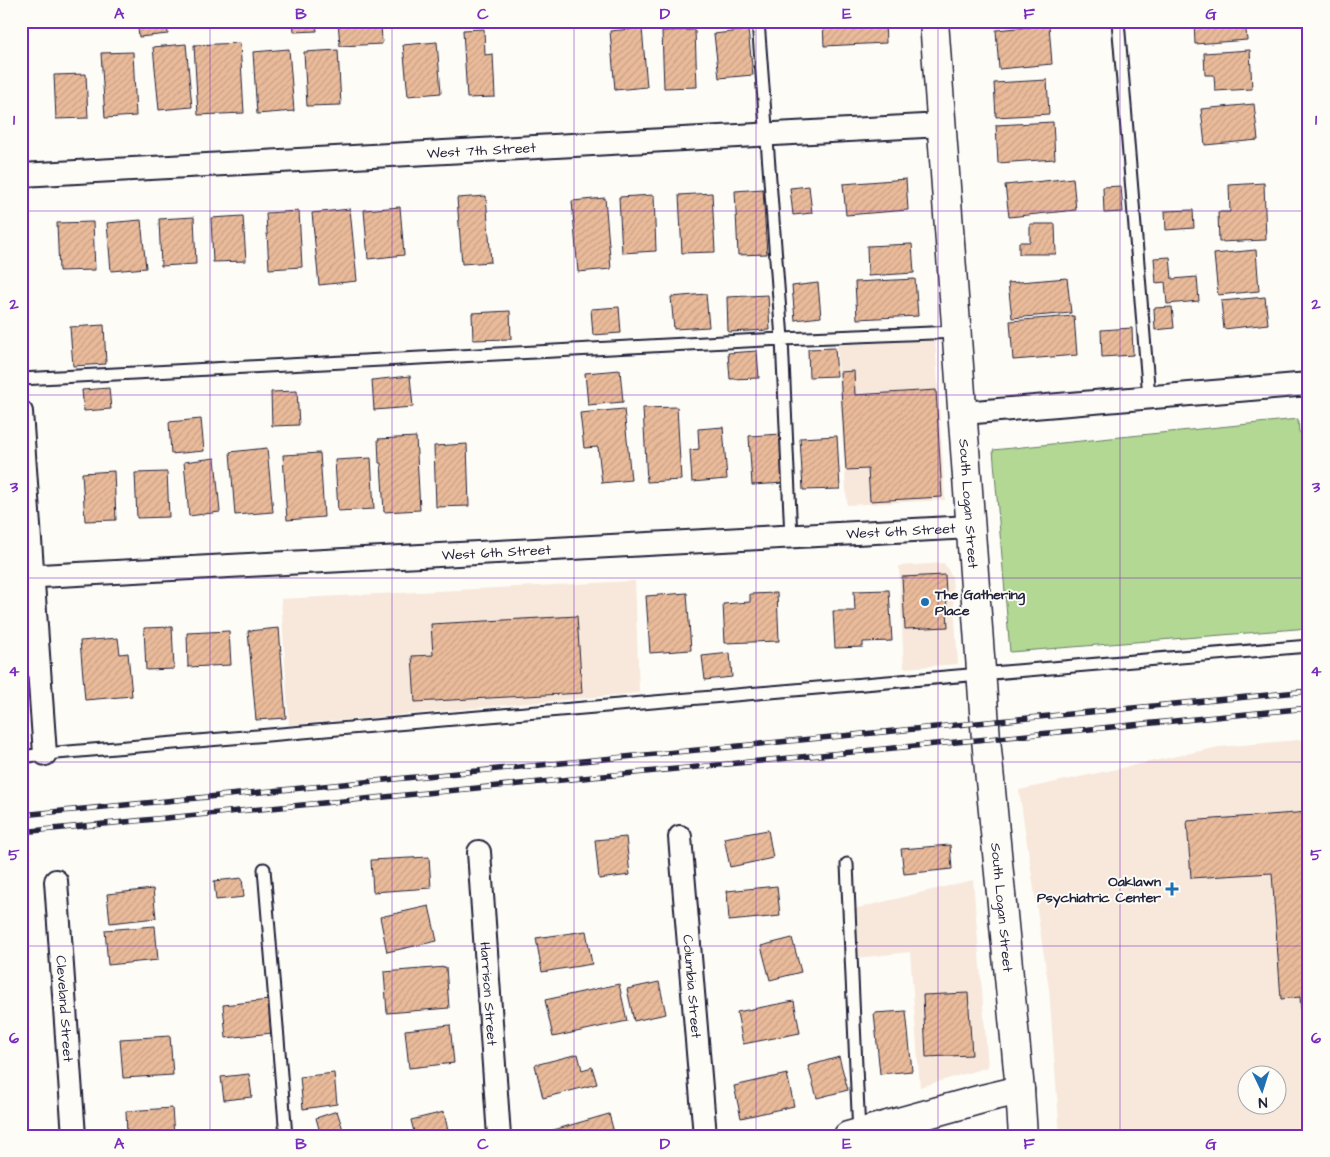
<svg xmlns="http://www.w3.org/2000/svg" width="1330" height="1157" font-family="'Architects Daughter',sans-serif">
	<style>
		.built { fill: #f7e8db; fill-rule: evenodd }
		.grass { fill: #b2d894; stroke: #6a7d68 }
		.building { fill: url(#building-hatch); stroke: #22223b }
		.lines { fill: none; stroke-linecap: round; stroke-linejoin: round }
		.service-casing { stroke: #22223b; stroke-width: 15 }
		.minor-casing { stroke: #22223b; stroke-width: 26 }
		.tertiary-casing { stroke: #22223b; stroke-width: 31 }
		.service { stroke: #fdfcf7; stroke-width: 11 }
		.minor { stroke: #fdfcf7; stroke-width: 22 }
		.tertiary { stroke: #fdfcf7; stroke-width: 28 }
		.rail-casing { stroke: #22223b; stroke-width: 5.5 }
		.rail { stroke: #fdfcf7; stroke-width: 4; stroke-dasharray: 11; stroke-linecap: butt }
		.grid { fill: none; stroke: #7b2cbf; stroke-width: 1; stroke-opacity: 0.55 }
		.poi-dot { fill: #1f6fb2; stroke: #fdfcf7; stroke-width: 2 }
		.labels { text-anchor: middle; stroke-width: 4; stroke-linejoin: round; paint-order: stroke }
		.street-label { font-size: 14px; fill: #22223b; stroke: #fdfcf7 }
		.poi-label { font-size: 14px; font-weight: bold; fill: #22223b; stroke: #fdfcf7; text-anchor: start }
		.neatline { fill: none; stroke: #7b2cbf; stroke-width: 2 }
		.grid-label { font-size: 16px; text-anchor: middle; font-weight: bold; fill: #7b2cbf }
	</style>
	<defs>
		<pattern id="building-hatch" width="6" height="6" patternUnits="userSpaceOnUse" patternTransform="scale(1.25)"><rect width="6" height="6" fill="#eabb9a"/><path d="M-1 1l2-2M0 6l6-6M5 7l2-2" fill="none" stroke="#c8a086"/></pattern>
	</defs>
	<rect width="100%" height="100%" fill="#fdfcf7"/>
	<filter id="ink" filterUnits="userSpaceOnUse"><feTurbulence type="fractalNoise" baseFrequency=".02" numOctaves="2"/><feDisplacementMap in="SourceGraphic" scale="10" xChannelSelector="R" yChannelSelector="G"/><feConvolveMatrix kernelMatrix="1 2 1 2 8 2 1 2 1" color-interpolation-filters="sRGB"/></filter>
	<g filter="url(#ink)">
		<path class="built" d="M935,339L945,500L847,505L837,345Z
			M944,563L952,577L958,664L904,668L899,566Z
			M635,581L639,693L289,725L281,599Z
			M1309,739V1136H1060L1049,989L1019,790L1219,747ZM1248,1074H1278V1104H1248Z
			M973,880L988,1067L920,1087L910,952L856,958L854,909Z"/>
		<path class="grass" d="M1298,419L1299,432L1305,436L1309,482V628L1010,652L993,450Z"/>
		<path class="building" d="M137,21H167L168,34L139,37Z
			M293,21H316L317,31L294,32Z
			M338,21H381L382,44L340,46Z
			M823,21H885L886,43L824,46Z
			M1194,21H1245L1247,40L1195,44Z
			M1049,25L1052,64L999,69L996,30Z
			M642,28L647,87L615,90L610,31Z
			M484,29L485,55L493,54L495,97L467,98L463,30Z
			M695,30L697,87L664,88L662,31Z
			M748,30L753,75L719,78L714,34Z
			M437,42L441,93L408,96L403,45Z
			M240,43L244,113L198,115L194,45Z
			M186,44L192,107L159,110L153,47Z
			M289,49L294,111L257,114L253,52Z
			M338,50L341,105L307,106L304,52Z
			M1250,50L1252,89L1215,91L1214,75H1205L1204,53Z
			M133,52L136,116L105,118L101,53Z
			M86,74L88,118L56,119L54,75Z
			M1047,80L1049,114L996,117L994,83Z
			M1254,104L1258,140L1205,145L1201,109Z
			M1053,122L1055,159L998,163L996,125Z
			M1073,178L1076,210L1009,217L1005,185Z
			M906,179L908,210L846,215L843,184Z
			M1264,183L1266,240L1219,242L1218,212H1230L1229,185Z
			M809,186L812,213L793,215L790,188Z
			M1121,186L1123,212L1104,213L1103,187Z
			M763,189L767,254L738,255L735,191Z
			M712,193L715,252L682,253L679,195Z
			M654,195L656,251L622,253L619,197Z
			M486,196L491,262L462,264L457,198Z
			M605,198L611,269L578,272L572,201Z
			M400,207L404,255L368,259L364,210Z
			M350,209L357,281L319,285L312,213Z
			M1193,210L1194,228L1166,230L1165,211Z
			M299,211L302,267L269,269L266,213Z
			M243,216L246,261L213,262L211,218Z
			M194,217L196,264L161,266L159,219Z
			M141,220L146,268L111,271L107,223Z
			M93,222L95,270L59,271L57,223Z
			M1030,224H1055L1056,254H1019V242H1030Z
			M912,244L914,273L868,276L867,246Z
			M1256,250L1259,291L1218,295L1214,254Z
			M1170,257L1172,279L1197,277L1199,301L1167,304L1165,282L1156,283L1154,258Z
			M1067,278L1071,313L1012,318L1008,283Z
			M915,279L918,316L857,319L855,282Z
			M818,283L821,317L795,320L792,286Z
			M706,294L709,327L674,329L671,297Z
			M768,295L770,330L728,332L727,297Z
			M1265,297L1268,324L1224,329L1221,301Z
			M619,307L621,333L593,335L591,309Z
			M1172,307L1174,328L1155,330L1154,308Z
			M510,311L511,339L473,340L472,313Z
			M1074,316L1077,355L1013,360L1010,321Z
			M104,325L106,364L73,366L70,327Z
			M1132,328L1133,355L1102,357L1101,330Z
			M835,348L837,376L809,377L808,349Z
			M757,351L759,378L730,379L728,353Z
			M620,370L623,402L588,405L585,373Z
			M854,371L855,395L936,390L942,497L870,501L868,469L846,470L840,372Z
			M410,376L413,407L374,410L372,380Z
			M109,388L111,409L84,411L82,390Z
			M297,391L299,425L272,426L271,392Z
			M677,407L681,480L647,482L643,408Z
			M624,409L631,480L602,483L598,447L584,448L580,413Z
			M201,419L204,451L171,454L169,422Z
			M723,427L727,479L692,482L690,450L699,449L698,429Z
			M782,434L785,483L752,485L749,436Z
			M837,436L840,489L803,490L800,438Z
			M416,437L420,510L384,512L381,463H379L378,439Z
			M467,444L469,506L436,507L434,446Z
			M267,448L273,512L235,515L230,452Z
			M320,453L324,517L287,520L283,455Z
			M215,458L220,512L189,516L184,462Z
			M371,458L374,509L338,511L335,460Z
			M114,471L116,520L85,521L82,473Z
			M167,472L169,517L137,518L135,473Z
			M945,575L948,627L905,629L902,577Z
			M889,590L892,641L863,642V647L835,648L833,611H855L854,591Z
			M687,593L691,650L650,653L646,596Z
			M777,593L779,641L725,643L723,604L750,602V594Z
			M577,616L582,693L415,702L412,656L433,655L431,624Z
			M172,627L174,669L146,670L144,628Z
			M279,628L286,718L256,720L248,631Z
			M229,631L231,665L188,667L187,633Z
			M118,638L120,654L128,653L132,696L85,700L80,641Z
			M730,653L732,677L705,680L702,656Z
			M1309,812V1019L1302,1020L1300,997L1281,999L1272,873L1191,878L1187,821Z
			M768,830L773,858L730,867L724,838Z
			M626,837L630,875L599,879L595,840Z
			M950,845L952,869L904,874L901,849Z
			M429,857L431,888L373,892L371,860Z
			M242,878L244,897L216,900L214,881Z
			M777,886L780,916L729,921L727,891Z
			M153,889L156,918L110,923L107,894Z
			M429,906L437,941L387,952L380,917Z
			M155,926L158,960L108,965L105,930Z
			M586,931L592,964L542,972L536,938Z
			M792,938L801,972L770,980L761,946Z
			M446,967L449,1008L387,1013L384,972Z
			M659,982L666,1014L634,1021L627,989Z
			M619,984L627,1021L553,1037L545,1000Z
			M968,993L972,1055L926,1057L923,995Z
			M269,1000L272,1033L226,1038L223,1005Z
			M794,1001L800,1033L743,1044L737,1012Z
			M906,1011L912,1071L880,1074L874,1013Z
			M450,1025L454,1063L409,1068L405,1030Z
			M170,1036L173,1075L123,1078L120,1039Z
			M578,1054L582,1070L592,1067L597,1084L543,1098L535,1065Z
			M839,1057L848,1090L817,1098L808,1066Z
			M334,1073L337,1104L303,1109L300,1077Z
			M249,1074L252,1097L224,1100L221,1077Z
			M787,1074L794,1106L741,1118L734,1086Z
			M172,1108L174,1136H127L126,1111Z
			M337,1111L345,1136H321L316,1118Z
			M444,1112L449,1136H415L411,1120Z
			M609,1114L615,1136H551L550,1131Z"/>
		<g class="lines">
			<defs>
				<path id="service" d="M758,21L782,339L791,537
					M1118,21L1149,397
					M21,379L782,339L957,332
					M21,757L45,754L1309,646
					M847,864L859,1134
					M264,869L286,1136"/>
				<g id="minor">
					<path id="s1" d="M21,175L942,125"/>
					<path d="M21,412L45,754"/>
					<path d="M963,413L1309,384"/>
					<path id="s2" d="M21,577L971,527"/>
					<path id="s3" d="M680,837L705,1136"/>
					<path id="s4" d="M479,852L499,1136"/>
					<path id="s5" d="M56,881L74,1136"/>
				</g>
				<g id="tertiary">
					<path id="s6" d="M934,21L986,739L1020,1090L1023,1136"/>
					<path d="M848,1136L982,1099L1020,1090"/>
				</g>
			</defs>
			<use href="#service" class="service-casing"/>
			<use href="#minor" class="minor-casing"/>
			<use href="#tertiary" class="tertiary-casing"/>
			<use href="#service" class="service"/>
			<use href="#minor" class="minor"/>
			<use href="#tertiary" class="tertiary"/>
			<defs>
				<path id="rail" d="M21,815L1309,691
					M21,832L1309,708"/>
			</defs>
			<use href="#rail" class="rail-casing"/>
			<use href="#rail" class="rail"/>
		</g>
	</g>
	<path class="grid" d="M210,21V1136M392,21V1136M574,21V1136M756,21V1136M938,21V1136M1120,21V1136M21,211H1309M21,395H1309M21,578H1309M21,762H1309M21,946H1309"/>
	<g class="poi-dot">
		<circle cx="925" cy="602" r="5"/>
		<path d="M1169.5 881.5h5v5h5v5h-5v5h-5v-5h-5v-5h5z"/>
	</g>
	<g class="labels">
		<g class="street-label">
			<text dy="5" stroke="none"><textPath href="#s1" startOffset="461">West 7th Street</textPath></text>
			<text dy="5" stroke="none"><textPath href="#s6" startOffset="484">South Logan Street</textPath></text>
			<text dy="5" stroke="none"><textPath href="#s2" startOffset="881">West 6th Street</textPath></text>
			<text dy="5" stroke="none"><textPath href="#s2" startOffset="476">West 6th Street</textPath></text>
			<text dy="5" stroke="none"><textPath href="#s6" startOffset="889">South Logan Street</textPath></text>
			<text dy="5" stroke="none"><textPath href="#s3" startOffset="150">Columbia Street</textPath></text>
			<text dy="5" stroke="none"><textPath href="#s4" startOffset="142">Harrison Street</textPath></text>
			<text dy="5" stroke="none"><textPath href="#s5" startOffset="128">Cleveland Street</textPath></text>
		</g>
		<g class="poi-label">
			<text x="935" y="599">The Gathering<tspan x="935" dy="16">Place</tspan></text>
			<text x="1161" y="886" text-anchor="end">Oaklawn<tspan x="1161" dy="16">Psychiatric Center</tspan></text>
		</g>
	</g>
	<rect width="1330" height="1157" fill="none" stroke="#fdfcf7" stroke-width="55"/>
	<g transform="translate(1262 1090) rotate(176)"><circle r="24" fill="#fdfcf7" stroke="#a5a5ac"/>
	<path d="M0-4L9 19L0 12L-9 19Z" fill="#1f6fb2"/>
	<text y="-8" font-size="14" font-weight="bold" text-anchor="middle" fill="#22223b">N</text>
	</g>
	<rect x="28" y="28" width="1274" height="1102" class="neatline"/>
	<g class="grid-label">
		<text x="119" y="19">A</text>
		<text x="301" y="19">B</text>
		<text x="483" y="19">C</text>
		<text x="665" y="19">D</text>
		<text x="847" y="19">E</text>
		<text x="1029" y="19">F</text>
		<text x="1211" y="19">G</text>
		<text x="14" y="125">1</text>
		<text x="1316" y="125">1</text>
		<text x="14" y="309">2</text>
		<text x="1316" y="309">2</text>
		<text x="14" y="492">3</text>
		<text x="1316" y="492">3</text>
		<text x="14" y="676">4</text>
		<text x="1316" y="676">4</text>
		<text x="14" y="860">5</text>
		<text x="1316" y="860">5</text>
		<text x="14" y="1043">6</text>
		<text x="1316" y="1043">6</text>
		<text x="119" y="1149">A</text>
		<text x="301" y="1149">B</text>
		<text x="483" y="1149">C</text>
		<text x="665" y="1149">D</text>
		<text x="847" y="1149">E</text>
		<text x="1029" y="1149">F</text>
		<text x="1211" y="1149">G</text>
	</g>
</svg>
